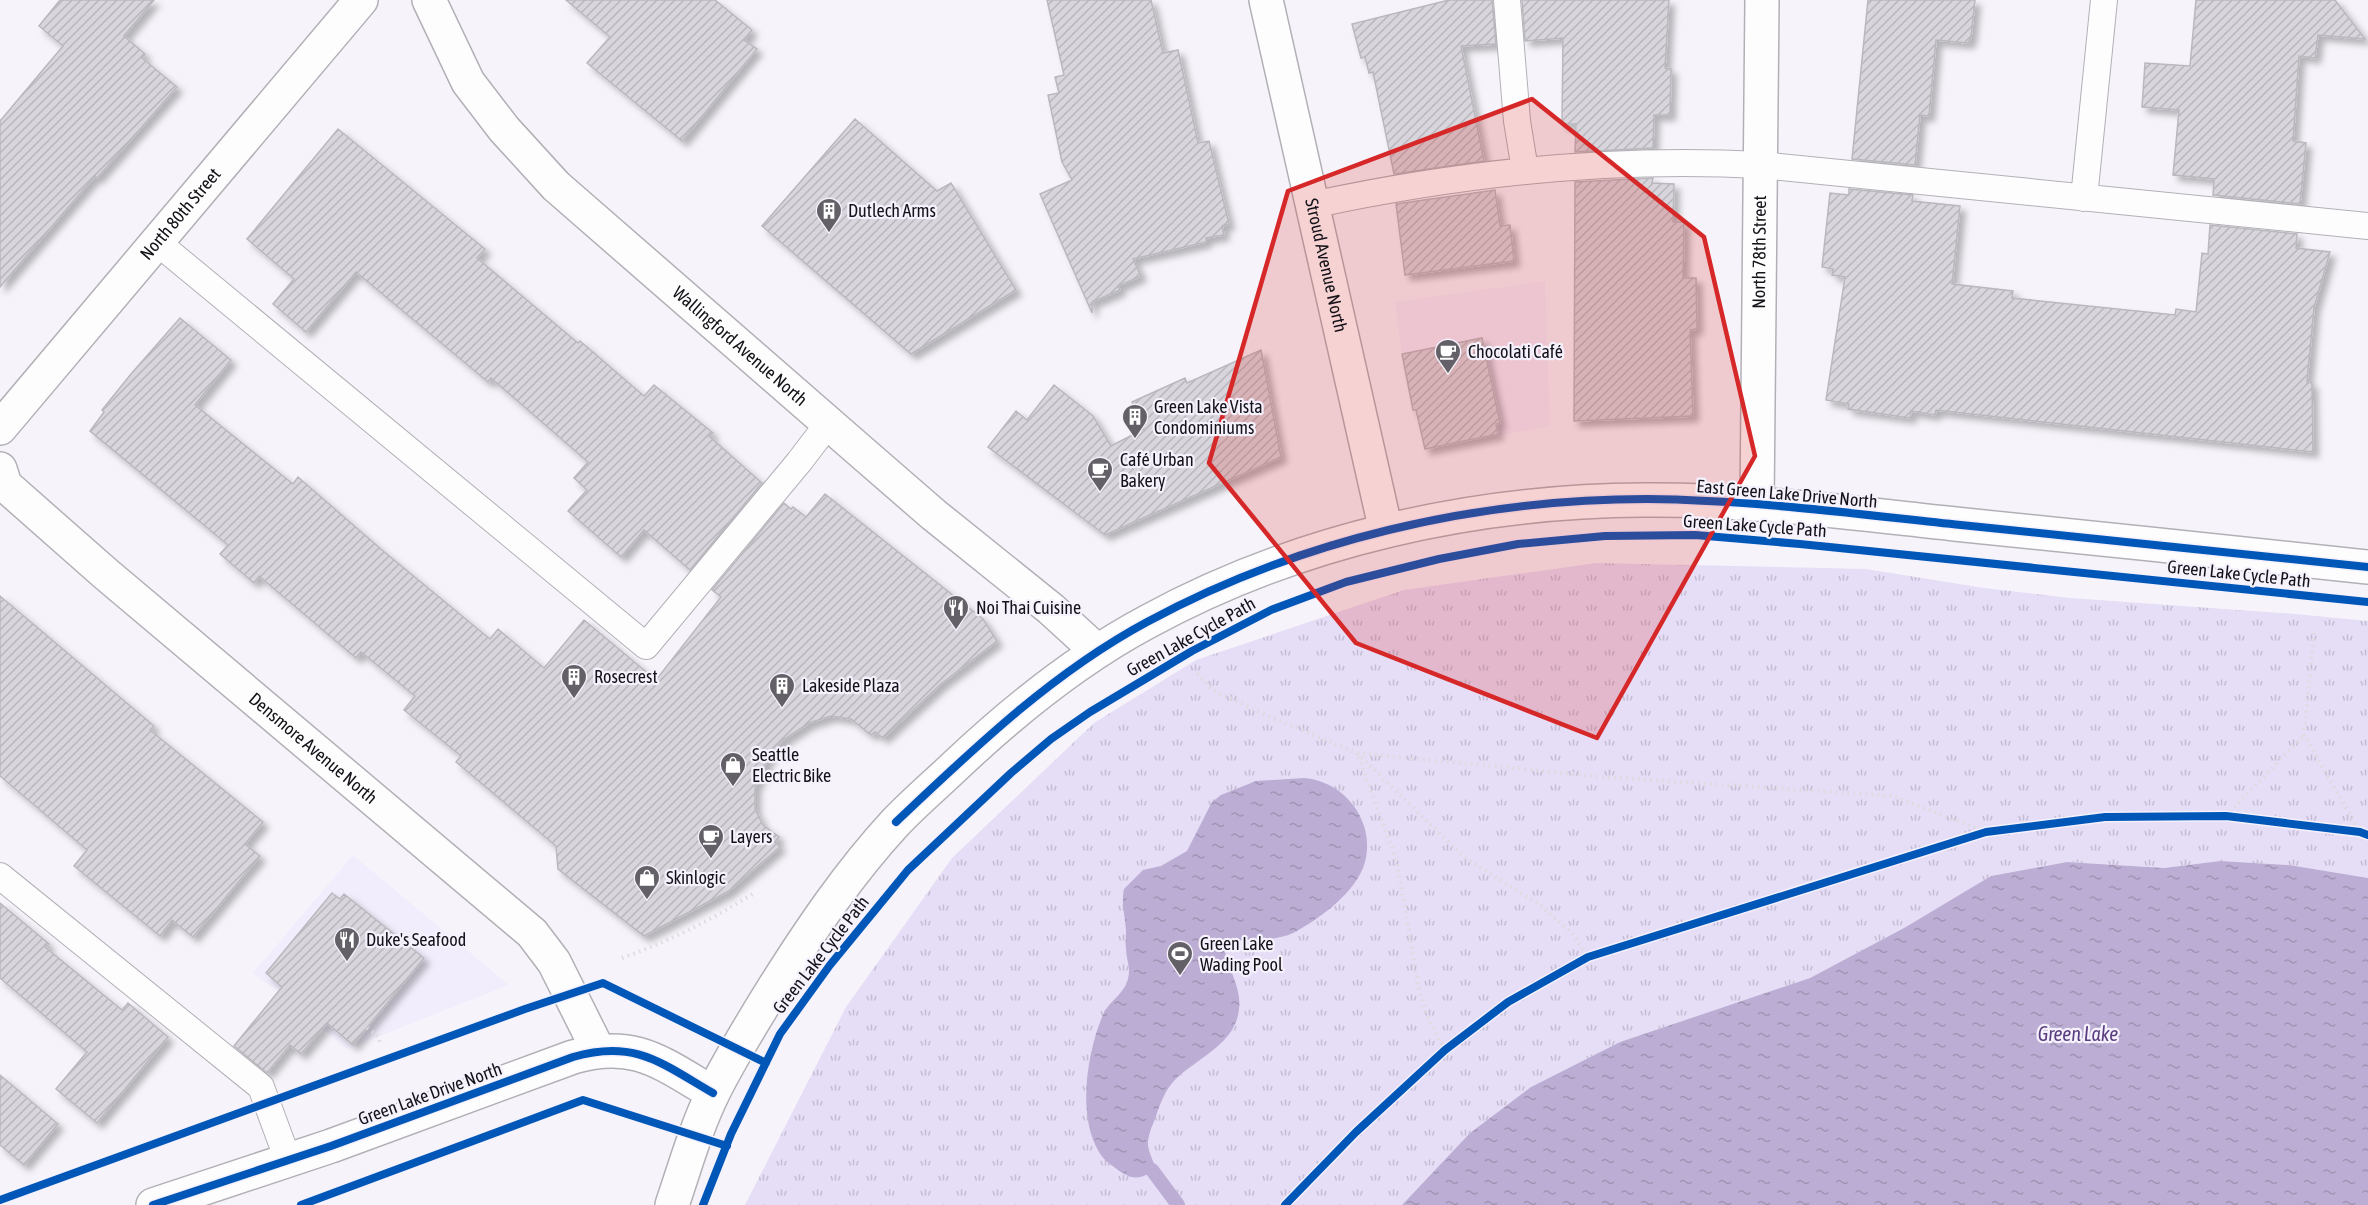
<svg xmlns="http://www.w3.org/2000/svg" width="2368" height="1205" font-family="'Asap Condensed',sans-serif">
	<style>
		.built { fill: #f2edfc }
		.park { fill: url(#park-tufts) }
		.water { fill: url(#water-ripples) }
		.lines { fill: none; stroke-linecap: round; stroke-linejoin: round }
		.stream { stroke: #bbadd3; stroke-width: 14 }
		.building { fill: url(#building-hatch); stroke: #bab8be; stroke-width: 1.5; filter: url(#shadow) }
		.service-casing { stroke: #b2b0b6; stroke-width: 28 }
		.minor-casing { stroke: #b2b0b6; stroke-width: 36 }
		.tertiary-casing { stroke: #b2b0b6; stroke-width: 36 }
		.secondary-casing { stroke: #b2b0b6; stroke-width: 36 }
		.path { stroke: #dcdbde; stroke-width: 4; stroke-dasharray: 1.5 4.5; stroke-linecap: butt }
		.service { stroke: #fefdfe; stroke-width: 26 }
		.minor { stroke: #fefdfe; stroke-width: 33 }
		.tertiary { stroke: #fefdfe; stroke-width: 33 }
		.secondary { stroke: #fefdfe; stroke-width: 33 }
		.cycleway-casing { stroke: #f5f1fd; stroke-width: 11 }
		.cycleway { stroke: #0057b8; stroke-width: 8 }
		.marked { fill: #d62828; fill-opacity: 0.2; stroke: #d62828; stroke-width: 4.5; stroke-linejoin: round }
		.labels { text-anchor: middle; stroke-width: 4.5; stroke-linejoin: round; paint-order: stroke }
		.poi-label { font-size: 18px; fill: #141218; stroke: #f5f1fd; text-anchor: start }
		.street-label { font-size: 18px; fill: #141218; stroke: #f5f1fd }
		.water-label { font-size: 20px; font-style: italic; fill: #593d7e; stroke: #f5f1fd }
	</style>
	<defs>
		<pattern id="park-tufts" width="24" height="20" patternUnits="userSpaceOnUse" patternTransform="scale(1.5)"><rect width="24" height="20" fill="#e6ddf6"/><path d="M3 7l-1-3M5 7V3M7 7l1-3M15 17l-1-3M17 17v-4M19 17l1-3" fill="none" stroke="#c4bdd2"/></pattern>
		<pattern id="water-ripples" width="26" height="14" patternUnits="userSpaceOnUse" patternTransform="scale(1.5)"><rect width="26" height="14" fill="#bbadd3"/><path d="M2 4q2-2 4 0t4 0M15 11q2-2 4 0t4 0" fill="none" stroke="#a094b4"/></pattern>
		<pattern id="building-hatch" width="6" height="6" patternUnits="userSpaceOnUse" patternTransform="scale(1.5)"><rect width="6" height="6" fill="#d8d6dc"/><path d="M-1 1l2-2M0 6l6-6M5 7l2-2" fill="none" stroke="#b8b7bc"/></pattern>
		<filter id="shadow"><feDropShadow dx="5.5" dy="5.5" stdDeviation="3" flood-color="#0004"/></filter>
	</defs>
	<rect width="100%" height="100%" fill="#f6f4fa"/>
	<path class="built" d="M1545,281L1550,426L1425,449L1416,410H1413L1402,354L1395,302Z
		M353,855L509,985L347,1049L278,991L257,977L253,973Z"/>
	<path class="park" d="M1596,563L1866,569L1984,588L2070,598L2295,614L2368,621V878L2289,865L2220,861L2164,868L2067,862L1991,876L1904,928L1810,978L1620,1042L1531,1087L1470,1133L1402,1205H745L846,1007L952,858L1094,723L1196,660L1404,590Z"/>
	<path class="water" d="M1304,778C1346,781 1379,825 1363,868C1352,895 1318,920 1293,933C1274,942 1250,938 1230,942L1225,952C1229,970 1242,990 1239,1009C1236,1045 1194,1059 1173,1082C1164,1092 1159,1107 1155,1119C1152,1126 1147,1138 1148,1146C1149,1153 1153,1160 1155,1167C1146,1178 1135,1181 1123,1173C1114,1167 1104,1161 1099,1152C1077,1116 1087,1054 1102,1017C1109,999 1129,993 1129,971C1129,964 1126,956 1126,949C1125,942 1126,936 1126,930C1125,916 1121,904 1124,889L1143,870L1161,866L1187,851L1212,802L1221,795L1256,781Z
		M2220,861L2289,865L2368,878V1205H1402L1470,1133L1531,1087L1620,1042L1810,978L1904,928L1991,876L2067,862L2164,868Z"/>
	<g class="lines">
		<path class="stream" d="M1152,1170L1178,1205"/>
	</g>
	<path class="building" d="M60,0H154L124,36L145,54L142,58L177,87L97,178L95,176L0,287V121L63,46L39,26Z
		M566,0H715L752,30L744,40L757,49L682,141L587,63L610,37Z
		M1047,0H1151L1163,53L1178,50L1198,143L1209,141L1229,224L1222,226L1224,235L1206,238V242L1133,259L1141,276L1118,286L1120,290L1092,302V313L1040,194L1072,180L1062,162L1048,95L1059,93L1055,77L1064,75Z
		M1449,0H1492L1496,44L1461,46L1484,161L1394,174L1373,72L1369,73L1365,57L1361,58L1352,24Z
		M1522,0H1669L1665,68L1671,69L1670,115H1654L1653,148L1575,152L1576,124H1562L1563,38L1525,41Z
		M1868,0H1975L1971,37L1968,43L1936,40L1929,116L1920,115L1915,165L1852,159Z
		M2196,0H2335L2365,39L2318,35L2315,58L2299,56L2293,141L2306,143L2300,204L2213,195L2214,179L2173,175L2179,110L2142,107L2145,63L2190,66Z
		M855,119L937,191L951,183L1016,290L911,354L762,226Z
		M338,129L485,249L477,258L578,343L580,341L644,396L654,385L713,433L709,436L762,483L690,570L644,530L621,557L568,511L587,490L574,478L588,462L491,378L488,382L356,272L306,332L273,304L294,279L247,239Z
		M1653,178L1652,183L1674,184L1673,222H1684L1683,278H1696L1697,329L1690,330L1693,416L1574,421L1575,182Z
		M1849,189L1913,195L1912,201L1960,206L1952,284L2013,291L2012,298L2175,315L2176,309L2196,312L2202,253L2208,254L2210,225L2297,234L2296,248L2330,252L2314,308L2307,382L2312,383L2313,452L1936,410L1935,415L1911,411L1910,418L1848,409L1849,404L1826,400L1845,277L1832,275L1833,269L1822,267L1830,193L1849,195Z
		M1495,190L1500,226L1510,225L1514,261L1405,275L1396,204Z
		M180,318L231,360L195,405L293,484L298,477L382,550L490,639L498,629L544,668L584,620L656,680L721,597L712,590L784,503L791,509L793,507L806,517L825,494L983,619L997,641L941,684L883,738L875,732L871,735L851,719L831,716L809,723L783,740L769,757L755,787V809L763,825L779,837L775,842L780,847L729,891L644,936L558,869L556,846L456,762L461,756L404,710L415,696L361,652L356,658L259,576L254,583L220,554L228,545L90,431L104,412L102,410L131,374Z
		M1482,338L1500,423L1496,424L1498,434L1425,449L1416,410H1413L1402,354Z
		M1261,350L1281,457L1105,535L988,447L1016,411L1027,420L1054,385L1093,416L1111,446L1144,429L1132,402L1185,378L1187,383Z
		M0,596L154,726L150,730L263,822L245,844L260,856L193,937L172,920L160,936L74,866L87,850L0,776Z
		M332,893L340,899L344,894L424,958L353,1045L327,1023L301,1054L290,1045L267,1073L234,1046L282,987L266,973Z
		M0,903L49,944L45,947L122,1010L128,1003L168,1037L97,1123L56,1089L87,1052L0,978Z
		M0,1075L58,1124L24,1165L0,1145Z"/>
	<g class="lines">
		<defs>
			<path id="service" d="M1507,0L1517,121L1525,170
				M2084,198L2104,0
				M1312,205C1460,173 1611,157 1761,165L2368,226
				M158,243L646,646L799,462L828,424
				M0,876L261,1087L288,1160"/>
			<g id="minor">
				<path id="s1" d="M0,469L5,485L106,574L532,933L554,962L598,1050"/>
				<path id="s2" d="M1757,504L1762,0"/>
			</g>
			<g id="tertiary">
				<path id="s3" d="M429,0L468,82L504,129L556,186L858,449L934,515L1051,609L1097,651"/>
				<path id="s4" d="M1266,0L1386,531"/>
				<path id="s5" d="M0,428L361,0"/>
			</g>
			<path id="secondary" d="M153,1205L331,1146L573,1057C635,1039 661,1063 713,1093
				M672,1205C685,1167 696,1127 714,1091C732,1055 754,1020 775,986C811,929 849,873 895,823C913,804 934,786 953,768C1011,713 1076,660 1147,622C1297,540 1472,501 1643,500C1747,499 1852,513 1955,524C2093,538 2230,552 2368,567"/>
		</defs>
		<use href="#service" class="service-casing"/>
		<use href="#minor" class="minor-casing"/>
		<use href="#tertiary" class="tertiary-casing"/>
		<use href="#secondary" class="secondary-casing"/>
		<path class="path" d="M2314,633L2304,735L2360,832
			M1197,674L1213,690L1268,716L1357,753L1464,857L1541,906L1572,933L1588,957
			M2226,816L2304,735
			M622,958C670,941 713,919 756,892
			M367,1028L378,1036L380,1043
			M1445,1050L1431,1025L1419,990L1397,862L1357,753L1606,777L1893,796L1986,832"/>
		<use href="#service" class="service"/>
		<use href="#minor" class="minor"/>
		<use href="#tertiary" class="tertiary"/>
		<use href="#secondary" class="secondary"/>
		<defs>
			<path id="cycleway" d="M896,822C973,749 1052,673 1147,622C1298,540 1476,499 1647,499C1752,500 1856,514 1961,525C2097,539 2232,553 2368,567
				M0,1200L525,1009L603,983L766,1063
				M153,1205L331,1146L573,1057C635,1039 661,1063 713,1093
				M301,1205L583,1100L727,1146
				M703,1205L731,1134L780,1034L830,965L908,870L1011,773L1051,739L1090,712L1192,651L1271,610L1346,582L1439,559L1518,544L1605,536L1695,535L1800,544L2368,602
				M1285,1205L1356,1132L1445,1050L1508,1002L1588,957L1986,832L2105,817L2226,816L2360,832L2368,835"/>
		</defs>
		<use href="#cycleway" class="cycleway-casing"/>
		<use href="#cycleway" class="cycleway"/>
	</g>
	<path class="marked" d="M1532,99L1704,237L1755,456L1597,738L1356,643L1209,463L1288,191Z"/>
	<defs>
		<symbol id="building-pin" viewBox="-11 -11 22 30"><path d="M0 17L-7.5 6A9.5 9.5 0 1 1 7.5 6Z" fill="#636167" stroke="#f5f1fd"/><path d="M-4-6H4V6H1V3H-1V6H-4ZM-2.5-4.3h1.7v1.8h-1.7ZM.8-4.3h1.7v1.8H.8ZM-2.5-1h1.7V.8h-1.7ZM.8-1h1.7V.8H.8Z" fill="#fff"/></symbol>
		<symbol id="cafe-pin" viewBox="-11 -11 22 30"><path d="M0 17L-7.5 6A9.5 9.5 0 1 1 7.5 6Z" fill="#636167" stroke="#f5f1fd"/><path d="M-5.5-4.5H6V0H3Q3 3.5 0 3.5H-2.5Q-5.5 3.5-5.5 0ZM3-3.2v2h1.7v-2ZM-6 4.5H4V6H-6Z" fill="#fff"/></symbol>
		<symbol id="restaurant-pin" viewBox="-11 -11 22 30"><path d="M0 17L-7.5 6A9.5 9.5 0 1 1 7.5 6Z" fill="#636167" stroke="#f5f1fd"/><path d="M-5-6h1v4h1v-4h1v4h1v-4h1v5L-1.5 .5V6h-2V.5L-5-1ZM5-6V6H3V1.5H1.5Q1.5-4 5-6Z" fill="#fff"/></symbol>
		<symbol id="shop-pin" viewBox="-11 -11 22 30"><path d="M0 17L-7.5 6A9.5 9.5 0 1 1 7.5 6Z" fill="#636167" stroke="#f5f1fd"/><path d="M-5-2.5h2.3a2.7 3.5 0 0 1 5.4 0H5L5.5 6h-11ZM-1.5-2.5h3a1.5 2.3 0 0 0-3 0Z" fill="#fff"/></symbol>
		<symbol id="stadium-pin" viewBox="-11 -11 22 30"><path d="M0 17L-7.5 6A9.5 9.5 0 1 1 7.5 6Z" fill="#636167" stroke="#f5f1fd"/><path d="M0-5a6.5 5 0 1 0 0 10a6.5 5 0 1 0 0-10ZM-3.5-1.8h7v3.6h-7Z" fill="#fff"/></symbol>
	</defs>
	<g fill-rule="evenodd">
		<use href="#building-pin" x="814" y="196" width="30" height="40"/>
		<use href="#cafe-pin" x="1433" y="337" width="30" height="40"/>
		<use href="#building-pin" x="1120" y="402" width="30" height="40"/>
		<use href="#cafe-pin" x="1085" y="455" width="30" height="40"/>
		<use href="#restaurant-pin" x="941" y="593" width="30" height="40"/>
		<use href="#building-pin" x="559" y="662" width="30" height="40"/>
		<use href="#building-pin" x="767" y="671" width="30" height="40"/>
		<use href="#shop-pin" x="718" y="750" width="30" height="40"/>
		<use href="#cafe-pin" x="696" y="822" width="30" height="40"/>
		<use href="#shop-pin" x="632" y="863" width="30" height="40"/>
		<use href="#restaurant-pin" x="332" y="925" width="30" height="40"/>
		<use href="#stadium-pin" x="1165" y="939" width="30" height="40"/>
	</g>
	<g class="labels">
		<g class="poi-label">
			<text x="848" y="217">Dutlech Arms</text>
			<text x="1468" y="358">Chocolati Café</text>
			<text x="1154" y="413">Green Lake Vista<tspan x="1154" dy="21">Condominiums</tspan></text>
			<text x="1120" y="466">Café Urban<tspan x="1120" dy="21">Bakery</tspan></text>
			<text x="976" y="614">Noi Thai Cuisine</text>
			<text x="594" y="683">Rosecrest</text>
			<text x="802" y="692">Lakeside Plaza</text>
			<text x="752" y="761">Seattle<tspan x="752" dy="21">Electric Bike</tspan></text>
			<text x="730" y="843">Layers</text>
			<text x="666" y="884">Skinlogic</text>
			<text x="366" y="946">Duke's Seafood</text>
			<text x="1200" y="950">Green Lake<tspan x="1200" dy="21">Wading Pool</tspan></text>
		</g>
		<g class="street-label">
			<text dy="6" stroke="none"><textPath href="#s5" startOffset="280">North 80th Street</textPath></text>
			<text dy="6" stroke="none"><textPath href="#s2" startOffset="252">North 78th Street</textPath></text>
			<text dy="6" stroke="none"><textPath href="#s4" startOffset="272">Stroud Avenue North</textPath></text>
			<text dy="6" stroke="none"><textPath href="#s3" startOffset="471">Wallingford Avenue North</textPath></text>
			<text transform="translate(1787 494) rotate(5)" y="6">East Green Lake Drive North</text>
			<text transform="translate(1755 526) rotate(4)" y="6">Green Lake Cycle Path</text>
			<text transform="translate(2239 574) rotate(6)" y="6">Green Lake Cycle Path</text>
			<text transform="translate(1191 637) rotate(-29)" y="6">Green Lake Cycle Path</text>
			<text dy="6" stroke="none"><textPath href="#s1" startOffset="422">Densmore Avenue North</textPath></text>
			<text transform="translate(821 955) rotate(-52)" y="6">Green Lake Cycle Path</text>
			<text transform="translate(430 1094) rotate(-20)" y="6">Green Lake Drive North</text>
		</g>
		<g class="water-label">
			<text x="2078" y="1041">Green Lake</text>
		</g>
	</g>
</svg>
